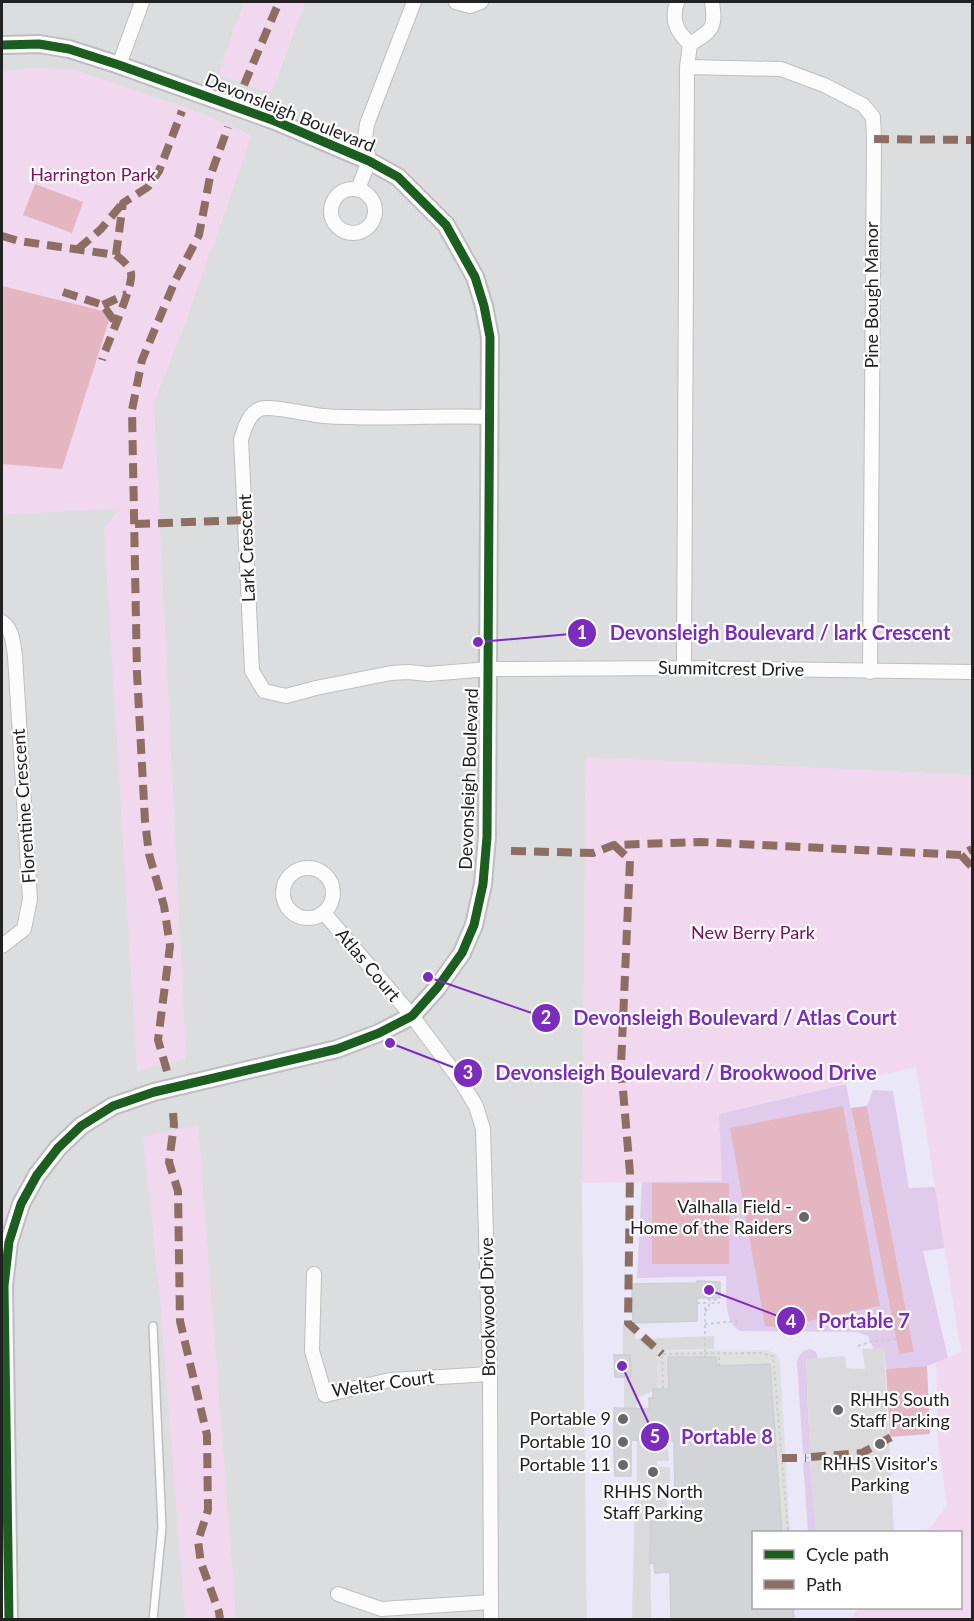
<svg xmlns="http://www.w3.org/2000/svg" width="974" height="1621" font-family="Lato,sans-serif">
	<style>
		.residential { fill: #dcdddf }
		.education { fill: #eae8f8 }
		.grass { fill: #e1cbec }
		.park { fill: #f2d8ee }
		.pitch { fill: #e3b6c1 }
		.parking { fill: #dadadc }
		.plaza { fill: #e0e1de }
		.building { fill: #d3d4d8; stroke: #ccced3; stroke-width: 1.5 }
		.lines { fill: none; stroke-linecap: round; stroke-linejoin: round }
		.service-casing { stroke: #bebec0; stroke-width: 10 }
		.minor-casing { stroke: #bebec0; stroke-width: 16 }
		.tertiary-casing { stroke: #bebec0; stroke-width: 20 }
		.path { stroke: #c6cfd4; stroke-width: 2; stroke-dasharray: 3 3; stroke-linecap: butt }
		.service { stroke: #fcfcfd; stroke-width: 7 }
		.minor { stroke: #fcfcfd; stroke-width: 14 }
		.tertiary { stroke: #fcfcfd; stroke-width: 16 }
		.quiet { stroke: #8d6e63; stroke-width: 8; stroke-dasharray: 15 8; stroke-linecap: butt }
		.cycleway-casing { stroke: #fff; stroke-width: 13 }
		.cycleway { stroke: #1b5e20; stroke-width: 9 }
		.poi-dot { fill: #68686a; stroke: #fff; stroke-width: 2 }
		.labels { text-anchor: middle; stroke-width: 4.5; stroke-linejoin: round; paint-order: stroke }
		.street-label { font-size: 18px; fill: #222; stroke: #fff }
		.park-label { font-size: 18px; fill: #801061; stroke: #fff }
		.poi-label { font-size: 18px; fill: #222; stroke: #fff; text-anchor: end }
		.leader { fill: none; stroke: #7b2cbf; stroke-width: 2 }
		.callout-dot { fill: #7b2cbf; stroke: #fff; stroke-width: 2 }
		.mark-label { font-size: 18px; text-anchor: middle; font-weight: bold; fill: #fff }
		.callout-label { font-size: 20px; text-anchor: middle; font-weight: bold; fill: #7b2cbf; stroke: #fff; stroke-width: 4.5; stroke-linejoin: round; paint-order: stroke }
	</style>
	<rect width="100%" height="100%" fill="#ebebf0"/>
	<path class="residential" d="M2,2H244L219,75L271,93L305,2H972V775L586,758L582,1183L587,1619L2,1620Z"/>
	<path class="education" d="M916,1067L961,1353L938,1444L947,1506L930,1528L922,1532H754V1608H870L862,1619H587L582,1183L650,1181L719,1114Z"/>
	<path class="grass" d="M846,1084L899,1354L914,1352L867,1106L873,1090L893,1091L909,1188L935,1187L945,1248L923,1251L948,1358L927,1366L886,1369L884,1348L874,1349L868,1336L856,1332L740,1331C723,1321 727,1294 726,1276L637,1278L642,1181H650L719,1114Z
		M811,1349L816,1352L818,1358L806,1360L810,1454H803L797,1363C798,1355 802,1350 811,1349Z
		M810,1461L816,1532H808L803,1462Z"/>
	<path class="park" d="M244,2H305L271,93L219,75Z
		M30,68L73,69L209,116L252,136L182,332L154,403L186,1059L137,1071L104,529L121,508L2,515V72Z
		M586,757L972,775V1619H850L859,1608H960V1532H922L930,1528L947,1505L938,1444L936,1363L961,1352L916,1067L719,1114L722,1181L582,1183Z
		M198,1125L236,1619H185L160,1300L143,1137Z"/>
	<path class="pitch" d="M35,184L83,202L72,233L23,215Z
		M2,286L95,309L111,314L62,469L2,464Z
		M843,1106L880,1306L779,1327L765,1326L730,1128Z
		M867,1106L914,1352L899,1354L851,1108Z
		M652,1183H729V1264H652Z
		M927,1366L930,1434L890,1437L886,1369Z"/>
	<path class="parking" d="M623,1323H635V1339L714,1336V1349L657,1351V1389L637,1398V1440H667L669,1461H657V1467H670V1485L657,1486V1499H667V1515H650L651,1619H632L635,1499L637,1494V1442L631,1430V1408H624V1377L631,1376L630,1355H623Z
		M884,1348L894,1532H816L810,1461L825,1460V1456L824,1453L810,1454L806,1359L845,1356L846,1368L865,1369L862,1349Z"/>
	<path class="plaza" d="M766,1350L777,1354L780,1361L790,1532H783L770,1363L717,1366L716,1357H669V1389H657V1351Z"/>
	<path class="building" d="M697,1281L720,1282V1298H697V1321L633,1323L632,1284L697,1283Z
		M614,1355H630L631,1377H615Z
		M668,1357H716L717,1366L770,1364L782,1533H753V1608H793L794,1620H671L670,1572L655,1573L654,1563H650L651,1521H683L682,1494H675L674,1441L631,1440V1476H615L614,1454V1408L649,1409V1398H653V1389H669Z"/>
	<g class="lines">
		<defs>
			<path id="service" d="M153,1620L162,1527L153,1326"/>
			<path id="minor" d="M456,2L470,6L481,2
				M677,2C671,20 676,31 690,44
				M690,44C712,31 716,28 712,2
				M119,65L142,2
				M687,67L781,69L824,85L863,105L873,117L874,139L870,672
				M331 211a22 22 0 1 1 44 0a22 22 0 1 1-44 0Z
				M358,189L369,161L365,139L367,124L414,2
				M489,417C434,415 378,420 324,416C309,415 271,405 260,409C248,414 245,428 241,439L252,671L264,691L286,696L316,688L391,673L408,672L428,674L489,669L684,668L972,672
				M2,622C13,630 13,643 15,656L30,899L24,929L2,946
				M684,668L687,67L690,44
				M283 893a25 25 0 1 1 50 0a25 25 0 1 1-50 0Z
				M324,913L412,1016L460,1080L476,1106L483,1129L490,1374L491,1620
				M314,1274L312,1351L325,1395L390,1380L490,1374
				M338,1594L381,1609L491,1602"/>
			<path id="tertiary" d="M2,45L39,44L69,49L119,65L275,121L369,161L398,177L446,225L475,277L484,306L490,337L487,837L483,884L474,925L462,953L437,988L412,1016L379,1033L337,1049L154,1092L113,1106L81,1126L58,1148L37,1175L21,1204L9,1242L4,1286L9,1620"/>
		</defs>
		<use href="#service" class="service-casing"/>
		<use href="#minor" class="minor-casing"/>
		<use href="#tertiary" class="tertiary-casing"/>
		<path class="path" d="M697,1303H705L708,1300H718L719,1303H709V1307L705,1312
			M628,1304H631
			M705,1324L738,1321
			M630,1326L631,1323
			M858,1346L870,1342L896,1339
			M705,1358V1303
			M719,1366V1354
			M663,1389L662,1354L761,1353L773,1356L788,1532
			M806,1458L811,1457
			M793,1608L794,1620"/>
		<use href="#service" class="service"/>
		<use href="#minor" class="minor"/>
		<use href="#tertiary" class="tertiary"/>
		<path class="quiet" d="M244,85L279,2
			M874,139L972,140
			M2,236L19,241L116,255C122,260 129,265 131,273C134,285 107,344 102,360
			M78,249L101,229L123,203
			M116,255L123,203L148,187L159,171L182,111
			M63,292L103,305L115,322
			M103,305L127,294
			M135,524L246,520
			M614,845L630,860L621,1066L630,1173L628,1323L662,1354
			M511,851L593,853L614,845L701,842L961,855L972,849
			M961,855L972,867
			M167,1071L158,1040L170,946L164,906L149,854L145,821L137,673L132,410L142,360L175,281L199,235L210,177L228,127
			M173,1113L174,1125L169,1162L178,1191L180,1321L207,1435L208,1510L198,1541L201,1563L219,1612L220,1620
			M811,1457L862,1453L891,1437
			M782,1458H806"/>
		<defs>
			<path id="cycleway" d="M2,45L39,44L69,49L119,65L275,121L369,161L398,177L446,225L475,277L484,306L490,337L487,837L483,884L474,925L462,953L437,988L412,1016L379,1033L337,1049L154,1092L113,1106L81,1126L58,1148L37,1175L21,1204L9,1242L4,1286L9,1620"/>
		</defs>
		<use href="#cycleway" class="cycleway-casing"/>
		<use href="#cycleway" class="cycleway"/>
	</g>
	<g class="poi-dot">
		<circle cx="804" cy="1217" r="6"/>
		<circle cx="838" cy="1410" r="6"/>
		<circle cx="623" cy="1419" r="6"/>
		<circle cx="623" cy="1442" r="6"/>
		<circle cx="880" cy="1444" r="6"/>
		<circle cx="623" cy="1465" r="6"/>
		<circle cx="653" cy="1472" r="6"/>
	</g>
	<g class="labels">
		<g class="street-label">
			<text transform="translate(290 113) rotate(22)" y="6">Devonsleigh Boulevard</text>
			<text transform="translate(872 295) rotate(-90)" y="6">Pine Bough Manor</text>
			<text transform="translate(247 548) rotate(-92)" y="6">Lark Crescent</text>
			<text transform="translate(731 669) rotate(1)" y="6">Summitcrest Drive</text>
			<text transform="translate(469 779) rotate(-88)" y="6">Devonsleigh Boulevard</text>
			<text transform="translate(24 806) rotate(-94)" y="6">Florentine Crescent</text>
			<text transform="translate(368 965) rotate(50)" y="6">Atlas Court</text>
			<text transform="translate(488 1307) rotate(-91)" y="6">Brookwood Drive</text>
			<text transform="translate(383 1384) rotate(-8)" y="6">Welter Court</text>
		</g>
		<g class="park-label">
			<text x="93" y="181">Harrington Park</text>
			<text x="753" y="939">New Berry Park</text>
		</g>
		<g class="poi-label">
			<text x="792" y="1213">Valhalla Field -<tspan x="792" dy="21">Home of the Raiders</tspan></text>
			<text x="850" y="1406" text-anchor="start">RHHS South<tspan x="850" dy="21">Staff Parking</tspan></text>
			<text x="611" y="1425">Portable 9</text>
			<text x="611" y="1448">Portable 10</text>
			<text x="880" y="1470" text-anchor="middle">RHHS Visitor's<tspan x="880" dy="21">Parking</tspan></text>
			<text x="611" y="1471">Portable 11</text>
			<text x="653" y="1498" text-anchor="middle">RHHS North<tspan x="653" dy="21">Staff Parking</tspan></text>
		</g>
	</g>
	<path class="leader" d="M478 642L582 633M428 977L546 1018M390 1043L468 1073M709 1290L791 1321M622 1366L655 1437"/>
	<g class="callout-dot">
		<circle cx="478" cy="642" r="6"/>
		<circle cx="428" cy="977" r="6"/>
		<circle cx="390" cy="1043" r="6"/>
		<circle cx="709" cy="1290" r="6"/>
		<circle cx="622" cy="1366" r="6"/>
		<circle cx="582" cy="633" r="15"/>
		<circle cx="546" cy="1018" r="15"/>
		<circle cx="468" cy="1073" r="15"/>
		<circle cx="791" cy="1321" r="15"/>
		<circle cx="655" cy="1437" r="15"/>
	</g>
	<g class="mark-label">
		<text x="582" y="639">1</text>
		<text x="546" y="1024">2</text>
		<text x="468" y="1079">3</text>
		<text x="791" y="1328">4</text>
		<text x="655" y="1443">5</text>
	</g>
	<g class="callout-label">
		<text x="780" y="640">Devonsleigh Boulevard / lark Crescent</text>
		<text x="735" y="1025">Devonsleigh Boulevard / Atlas Court</text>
		<text x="686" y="1080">Devonsleigh Boulevard / Brookwood Drive</text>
		<text x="864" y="1328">Portable 7</text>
		<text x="727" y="1444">Portable 8</text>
	</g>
	<rect width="974" height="1621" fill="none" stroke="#222222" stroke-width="6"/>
	<rect x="752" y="1531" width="210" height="78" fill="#ffffff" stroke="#a7a7a7" stroke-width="1.5"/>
	<rect x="764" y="1550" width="30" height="9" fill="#1b5e20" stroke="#a7a7a7" stroke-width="1.5"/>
	<text x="806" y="1561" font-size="18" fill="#222222">Cycle path</text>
	<rect x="764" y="1580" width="30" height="9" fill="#8d6e63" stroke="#a7a7a7" stroke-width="1.5"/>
	<text x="806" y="1591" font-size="18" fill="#222222">Path</text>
</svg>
